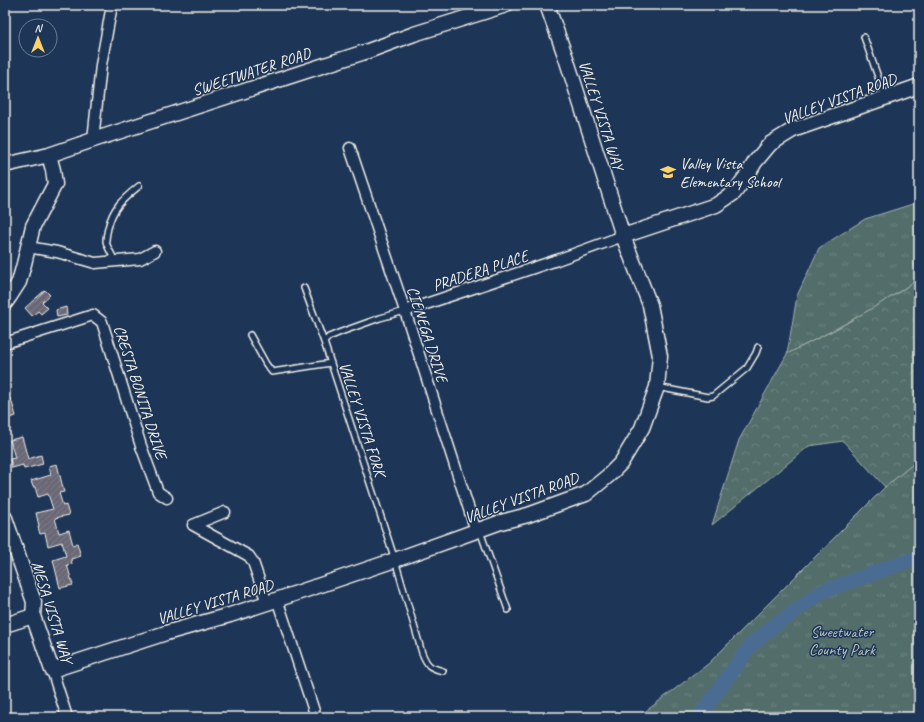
<svg xmlns="http://www.w3.org/2000/svg" width="924" height="722" font-family="Caveat,sans-serif">
	<style>
		.grass { fill: url(#grass-tufts); stroke: #a4b0aa }
		.forest { fill: url(#forest-crowns); stroke: #a4b0aa }
		.lines { fill: none; stroke-linecap: round; stroke-linejoin: round }
		.river { stroke: #4b6c92; stroke-width: 15 }
		.building { fill: url(#building-hatch); stroke: #f4f1e8 }
		.lane-casing { stroke: #f4f1e8; stroke-width: 8 }
		.street-casing { stroke: #f4f1e8; stroke-width: 13 }
		.secondary-casing { stroke: #f4f1e8; stroke-width: 17 }
		.lane { stroke: #1d3557; stroke-width: 5 }
		.street { stroke: #1d3557; stroke-width: 10 }
		.secondary { stroke: #1d3557; stroke-width: 14 }
		.labels { text-anchor: middle; stroke-width: 3; stroke-linejoin: round; paint-order: stroke }
		.street-label { font-size: 16px; fill: #f4f1e8; stroke: #1d3557 }
		.poi-label { font-size: 16px; fill: #f4f1e8; stroke: #1d3557; text-anchor: start }
		.park-label { font-size: 16px; fill: #bcc3bc; stroke: #1d3557 }
	</style>
	<defs>
		<pattern id="grass-tufts" width="24" height="20" patternUnits="userSpaceOnUse"><rect width="24" height="20" fill="#536e6b"/><path d="M3 7l-1-3M5 7V3M7 7l1-3M15 17l-1-3M17 17v-4M19 17l1-3" fill="none" stroke="#6c8380"/></pattern>
		<pattern id="forest-crowns" width="20" height="18" patternUnits="userSpaceOnUse"><rect width="20" height="18" fill="#536e6b"/><path d="M2 6a3 3 0 1 1 6 0M12 15a3 3 0 1 1 6 0" fill="none" stroke="#6c8380"/></pattern>
		<pattern id="building-hatch" width="6" height="6" patternUnits="userSpaceOnUse"><rect width="6" height="6" fill="#6b6776"/><path d="M-1 1l2-2M0 6l6-6M5 7l2-2" fill="none" stroke="#817d8a"/></pattern>
	</defs>
	<rect width="100%" height="100%" fill="#1d3557"/>
	<filter id="ink" filterUnits="userSpaceOnUse"><feTurbulence type="fractalNoise" baseFrequency=".025" numOctaves="2"/><feDisplacementMap in="SourceGraphic" scale="8" xChannelSelector="R" yChannelSelector="G"/><feConvolveMatrix kernelMatrix="1 2 1 2 8 2 1 2 1" color-interpolation-filters="sRGB"/></filter>
	<g filter="url(#ink)">
		<path class="grass" d="M919,202V278C878,308 832,331 787,354L797,296L819,248L865,219Z
			M919,459V717H638L708,664L885,487Z"/>
		<path class="forest" d="M919,278V459L885,487L843,441L809,446L712,525L739,440L787,354L840,327L898,293Z"/>
		<g class="lines">
			<path class="river" d="M699,717L750,646L775,625L823,591L919,557"/>
		</g>
		<path class="building" d="M45,290L50,295L42,302L48,308L41,314L38,311L32,316L25,308Z
			M66,307L67,315L57,317L56,310Z
			M11,399L16,416L5,419V401Z
			M22,437L28,459L41,455L43,464L24,469L23,465L12,468L10,459L15,458L10,440Z
			M57,464L64,492L59,493L63,506L66,505L69,515L55,518L59,533L69,530L73,545L77,543L81,556L71,559L72,564L67,565L73,585L60,588L53,560L66,556L62,542L48,546L45,533L40,534L38,527L39,526L36,513L53,509L48,494L38,497L35,487H33L31,481L51,475L49,466Z"/>
		<g class="lines">
			<defs>
				<path id="lane" d="M864,37L885,97
					M115,262C113,255 107,248 106,241C106,237 107,233 108,228C113,207 123,199 139,186
					M304,288L324,342L395,560L422,653C428,667 429,667 443,671
					M250,335L266,364L272,372L331,363
					M324,342L329,337L341,332L380,318L405,311
					M657,387L708,397L713,396L747,368L756,353L758,347
					M480,531L508,610"/>
				<path id="street" d="M93,140L101,65L112,5
					M350,148L405,311L476,531
					M28,247L57,252L95,263L140,259L155,251
					M405,311L557,260L623,236
					M5,343L93,315L102,322L141,446L158,492L167,498
					M225,512L193,525L249,556L253,562L267,603
					M277,599L316,717
					M52,670L67,717"/>
				<path id="secondary" d="M5,165L49,155L93,140L368,51L414,34L506,5
					M623,236L716,205L734,193L748,174L755,162L770,144L793,130L919,86
					M5,303L10,296L19,282L24,264L33,226L55,184L53,170L49,155
					M5,518L34,602L33,616L52,670L166,633L230,615L267,603L395,560L501,522L528,515L586,494L608,476L621,463L642,428L657,387L660,356L650,305L623,236L566,58L547,5
					M5,625L33,616"/>
			</defs>
			<use href="#lane" class="lane-casing"/>
			<use href="#street" class="street-casing"/>
			<use href="#secondary" class="secondary-casing"/>
			<use href="#lane" class="lane"/>
			<use href="#street" class="street"/>
			<use href="#secondary" class="secondary"/>
		</g>
	</g>
	<defs>
		<symbol id="school-bare" viewBox="-9 -9 18 18"><path d="M0-5L7-2L0 1L-7-2ZM-4 1L0 2.5L4 1V4Q0 6-4 4Z" fill="#ffd166" stroke="#1d3557" stroke-width="2.5" paint-order="stroke"/></symbol>
	</defs>
	<g fill-rule="evenodd">
		<use href="#school-bare" x="657" y="161" width="22" height="22"/>
	</g>
	<g class="labels">
		<g class="street-label">
			<text transform="translate(251 71) rotate(-18)" y="6">SWEETWATER ROAD</text>
			<text transform="translate(839 98) rotate(-20)" y="6">VALLEY VISTA ROAD</text>
			<text transform="translate(602 115) rotate(72)" y="6">VALLEY VISTA WAY</text>
			<text transform="translate(480 270) rotate(-18)" y="6">PRADERA PLACE</text>
			<text transform="translate(428 334) rotate(72)" y="6">CIENEGA DRIVE</text>
			<text transform="translate(141 392) rotate(72)" y="6">CRESTA BONITA DRIVE</text>
			<text transform="translate(363 419) rotate(72)" y="6">VALLEY VISTA FORK</text>
			<text transform="translate(521 497) rotate(-20)" y="6">VALLEY VISTA ROAD</text>
			<text transform="translate(215 601) rotate(-17)" y="6">VALLEY VISTA ROAD</text>
			<text transform="translate(53 612) rotate(73)" y="6">MESA VISTA WAY</text>
		</g>
		<g class="poi-label">
			<text x="680" y="169">Valley Vista<tspan x="680" dy="18">Elementary School</tspan></text>
		</g>
		<g class="park-label">
			<text x="842" y="637">Sweetwater<tspan x="842" dy="18">County Park</tspan></text>
		</g>
	</g>
	<rect width="924" height="722" fill="none" stroke="#1d3557" stroke-width="20"/>
	<rect x="10" y="10" width="904" height="702" fill="none" stroke="#f4f1e8" stroke-width="1.5" filter="url(#ink)"/>
	<g transform="translate(38 38)"><circle r="19" fill="#1d3557" stroke="#738091"/>
	<path d="M0-3L7 15L0 10L-7 15Z" fill="#ffd166"/>
	<text y="-6" font-size="11" font-weight="bold" text-anchor="middle" fill="#f4f1e8">N</text>
	</g>
</svg>
